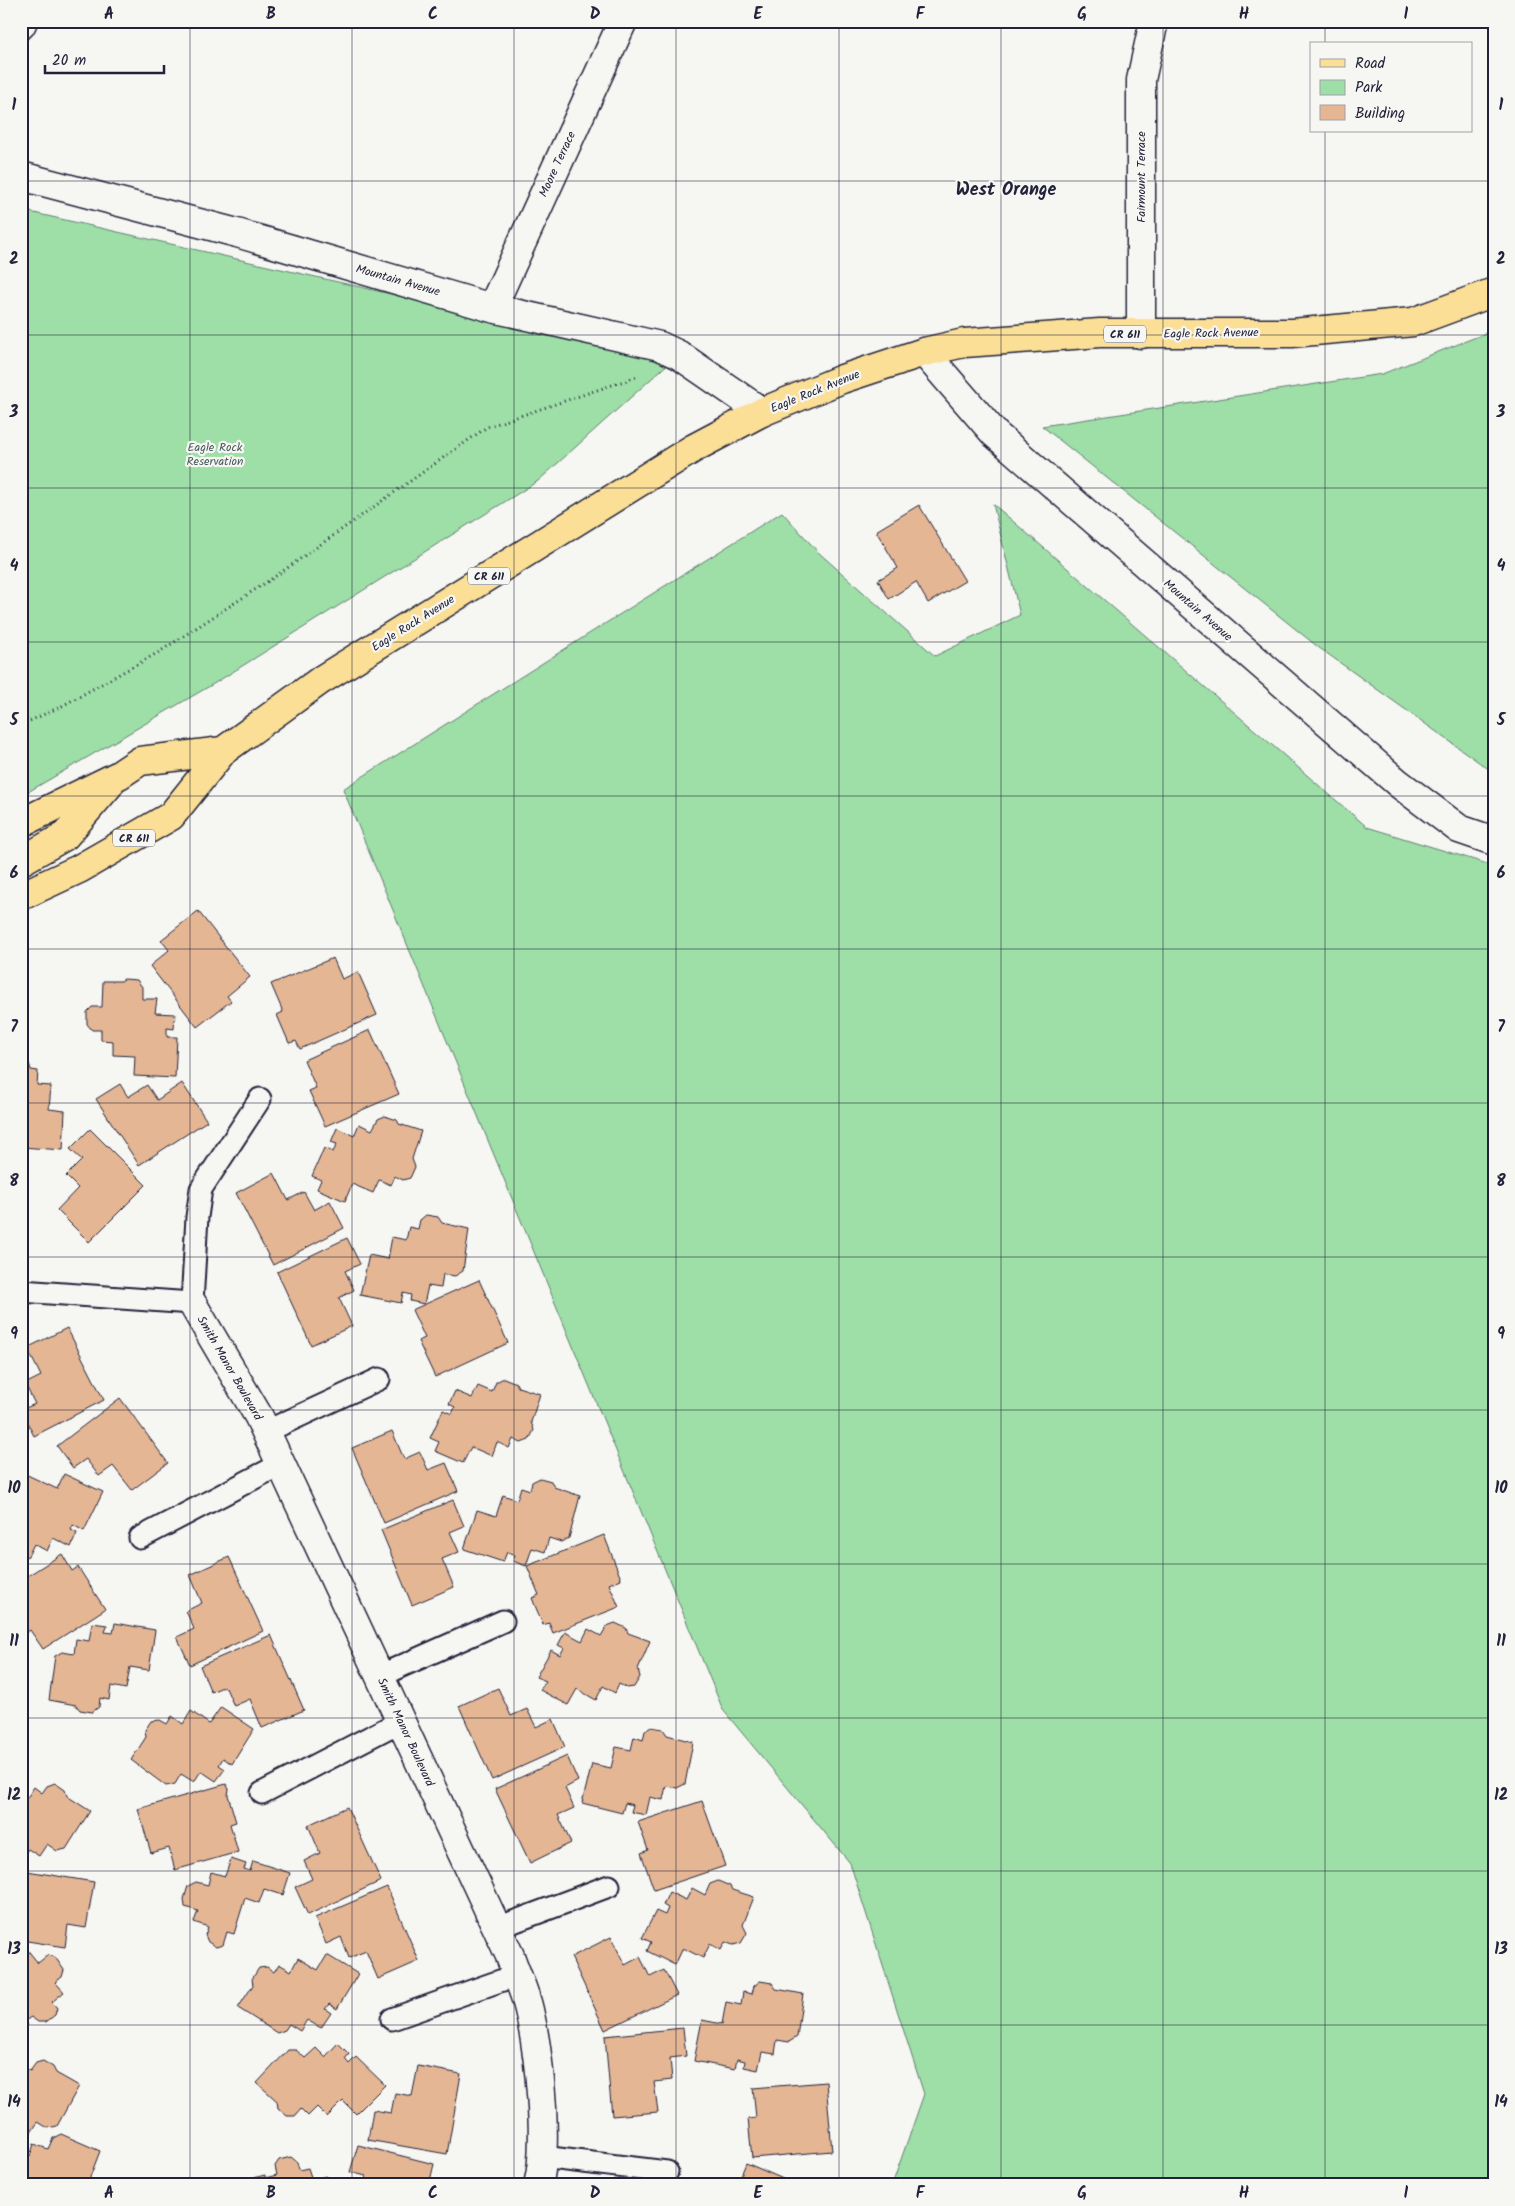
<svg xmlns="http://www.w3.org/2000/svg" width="1515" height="2206" font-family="Kalam,sans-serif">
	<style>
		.green { fill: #9edea7; stroke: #608071 }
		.building { fill: #e4b694; stroke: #22223b }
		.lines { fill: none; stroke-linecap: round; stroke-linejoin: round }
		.service-casing { stroke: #22223b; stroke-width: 25 }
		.minor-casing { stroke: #22223b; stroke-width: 31 }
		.primary-casing { stroke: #22223b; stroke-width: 31 }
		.path { stroke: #22223b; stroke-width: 3; stroke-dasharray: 1 4; stroke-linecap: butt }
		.service { stroke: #f6f6f2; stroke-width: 21 }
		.minor { stroke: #f6f6f2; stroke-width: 28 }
		.primary { stroke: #fbdf96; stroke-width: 28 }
		.grid { fill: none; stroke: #22223b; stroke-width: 1; stroke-opacity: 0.55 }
		.labels { text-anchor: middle; stroke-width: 4.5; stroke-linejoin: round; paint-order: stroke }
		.shield { fill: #f6f6f2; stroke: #626272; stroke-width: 1 }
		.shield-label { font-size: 11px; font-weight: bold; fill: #22223b }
		.street-label { font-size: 12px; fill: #22223b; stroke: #f6f6f2 }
		.park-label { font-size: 12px; fill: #475a5b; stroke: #f6f6f2 }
		.district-label { font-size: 18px; font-weight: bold; fill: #22223b; stroke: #f6f6f2 }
		.neatline { fill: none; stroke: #22223b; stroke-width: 2 }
		.grid-label { font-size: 16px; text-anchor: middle; font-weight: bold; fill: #22223b }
	</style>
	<rect width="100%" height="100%" fill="#f6f6f2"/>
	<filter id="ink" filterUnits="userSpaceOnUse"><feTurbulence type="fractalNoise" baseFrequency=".02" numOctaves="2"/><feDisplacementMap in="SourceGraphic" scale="10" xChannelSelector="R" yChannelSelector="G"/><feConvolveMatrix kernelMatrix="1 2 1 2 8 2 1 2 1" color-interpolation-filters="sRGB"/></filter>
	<g filter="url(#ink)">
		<path class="green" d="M21,210L668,357L671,361L538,481L215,683L21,796Z
			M1494,330V773L1318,647L1042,426L1382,374Z
			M993,504L1367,827L1494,866V2185H892L924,2094L850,1863L723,1710L343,789L782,512L818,552L935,656L1020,615Z"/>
		<path class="building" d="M919,505L965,581L928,603L916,582L889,599L878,580L898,568L876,531Z
			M198,911L250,977L227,996L231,1001L197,1027L150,966L169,950L161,940Z
			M333,958L342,979L358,972L377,1015L300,1049L296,1041L289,1043L277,1015L283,1012L271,984Z
			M124,979L137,980L142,987V999H157L155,1013L175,1014L174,1029L167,1028V1037H177L175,1078L134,1076L135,1056L113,1055V1041L101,1040V1030H92L87,1024V1012L92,1007H102L103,981H121Z
			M370,1030L399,1094L325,1126L309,1091L316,1088L304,1060Z
			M21,1056L29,1063L31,1070L38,1071L37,1085L51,1086L49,1109L65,1111L63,1150L21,1147Z
			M182,1083L207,1121L139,1165L96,1099L120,1084L128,1097L147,1085L157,1100Z
			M385,1116L397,1120L399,1124L421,1131L412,1159L415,1167L410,1178L403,1180L395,1176L391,1185L379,1180L373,1193L352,1184L345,1201L317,1189L321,1180L312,1176L324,1148L333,1152L337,1144L331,1142L337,1128L354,1136L359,1124L372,1130L378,1119Z
			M90,1129L146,1185L89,1242L57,1210L78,1188L66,1176L82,1160L70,1149Z
			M274,1173L288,1200L304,1192L314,1210L330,1201L344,1228L273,1265L236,1193Z
			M426,1215L438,1217L442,1223L469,1229L463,1271L455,1276L443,1274L441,1288L428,1286L424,1304L410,1301L411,1295L403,1293L401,1303L360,1295L369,1255L388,1259L392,1237L406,1240L409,1227L418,1229L420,1220Z
			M347,1238L360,1264L345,1271L354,1290L339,1298L352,1326L311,1345L277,1272Z
			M479,1280L508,1343L435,1377L418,1341L425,1338L412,1310Z
			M67,1328L104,1400L34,1436L21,1410L35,1404L25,1384L41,1376L27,1348Z
			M504,1378L516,1383L518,1387L540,1394L531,1422L534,1430L529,1440L521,1443L513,1439L509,1448L497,1442L492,1456L471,1447L463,1463L435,1451L439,1442L430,1438L443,1410L452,1414L455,1407L449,1404L455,1391L472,1398L478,1386L492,1392L496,1382Z
			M120,1398L168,1463L132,1490L113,1466L99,1476L86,1459L73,1468L57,1446Z
			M392,1431L404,1459L420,1452L428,1470L446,1463L458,1491L384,1523L352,1448Z
			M21,1472L57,1489L64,1474L103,1492L84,1531L73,1525L71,1530L77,1533L71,1547L53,1538L47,1551L34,1544L28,1556L21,1558Z
			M540,1478L551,1481L554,1487L580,1496L569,1538L561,1542L549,1538L545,1552L532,1548L526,1566L513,1561L515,1555L507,1552L503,1562L464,1549L477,1510L496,1516L503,1495L517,1500L521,1487L530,1490L532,1482Z
			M453,1500L464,1526L450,1532L459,1552L442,1559L454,1587L412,1605L381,1530Z
			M604,1535L621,1579L609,1584L619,1607L553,1633L549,1623L543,1625L532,1598L539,1595L527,1566Z
			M62,1554L72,1571L78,1567L105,1609L43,1649L30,1630L21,1636V1580Z
			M229,1557L263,1631L190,1665L177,1637L194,1629L186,1611L202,1603L190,1575Z
			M92,1623L107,1625L105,1632L113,1633L115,1623L155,1630L149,1670L130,1667L126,1689L111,1686L109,1700L100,1698L99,1707L92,1712L80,1710L76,1705L49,1700L55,1656L62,1652L74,1654L76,1639L89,1641Z
			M615,1623L626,1628L628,1633L650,1641L638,1669L640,1677L634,1687L627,1688L619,1684L615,1693L603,1686L596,1700L577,1689L568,1705L540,1690L546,1681L536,1677L551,1650L560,1655L564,1648L558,1645L565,1632L582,1641L588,1629L601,1636L607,1626Z
			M271,1635L304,1710L262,1728L250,1699L234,1706L225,1686L211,1692L200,1666Z
			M498,1688L511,1716L527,1709L536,1727L553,1719L565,1747L492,1780L459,1706Z
			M221,1707L254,1729L232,1764L223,1758L219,1765L225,1769L216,1781L201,1771L194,1782L181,1774L175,1784L166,1786L131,1760L146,1737L145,1730L151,1721L160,1720L167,1724L172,1716L183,1724L191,1711L209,1724Z
			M651,1727L663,1729L667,1735L693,1742L685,1784L677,1788L666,1786L663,1800L650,1797L646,1815L631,1812L633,1805L625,1803L622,1813L582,1803L592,1764L611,1768L616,1747L631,1750L634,1737L643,1740L645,1731Z
			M567,1756L578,1781L565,1788L574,1808L558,1815L571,1843L530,1863L495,1789Z
			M55,1783L65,1790L67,1796L90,1811L66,1849L57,1851L47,1844L39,1856L28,1849L21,1859V1794L27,1798L34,1787L42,1793L47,1786Z
			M226,1784L229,1789L228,1795L236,1822L230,1824L238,1852L175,1870L169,1848L151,1853L138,1809Z
			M702,1801L725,1866L654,1890L641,1853L648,1850L638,1822Z
			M347,1807L381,1881L308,1915L295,1887L312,1879L304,1861L320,1853L308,1825Z
			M231,1859L246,1864L244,1869L250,1871L253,1861L290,1873L283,1895L264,1889L259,1903L245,1898L234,1934L227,1932L223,1945L216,1947L208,1942L205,1935L208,1927L194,1922L198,1911L185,1907L184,1899L188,1886L196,1882L208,1885L211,1872L225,1876Z
			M21,1870L94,1882L86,1928L68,1925L65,1947L21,1940Z
			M718,1881L730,1886L732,1890L754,1897L743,1925L747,1933L741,1943L733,1945L725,1942L721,1950L710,1944L703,1958L683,1948L675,1965L647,1951L651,1942L642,1938L656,1911L665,1915L668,1908L663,1905L669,1892L686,1900L692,1888L705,1895L710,1884Z
			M387,1887L419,1961L378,1979L366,1951L349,1958L341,1937L326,1944L315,1918Z
			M611,1937L625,1965L640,1957L650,1977L664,1970L677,1995L605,2030L571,1957Z
			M26,1948L38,1963L48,1955L55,1957L64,1970L62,1977L55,1982L64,1992L52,2002L57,2008L55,2015L46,2022H38L31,2017L25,2021L28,2025L21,2030V1952Z
			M327,1955L358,1974L337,2009L329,2004L325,2009L331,2013L321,2028L307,2020L300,2031L289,2024L285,2030L277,2033L238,2008L253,1985L252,1979L259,1968L267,1967L274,1972L279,1964L291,1971L298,1958L318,1970Z
			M760,1981L772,1983L776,1989L803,1994L797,2037L789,2042L777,2040L775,2054L762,2052L758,2070L744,2067L745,2061L737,2059L735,2069L694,2061L702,2020L722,2024L726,2002L741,2005L743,1992L752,1994L754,1986Z
			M683,2028L686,2056L670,2058L672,2080L654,2082L658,2112L612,2116L605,2036Z
			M338,2043L349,2054L345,2059L349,2064L356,2057L385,2085L356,2114L343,2101L327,2117L317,2107L308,2116L301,2109L295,2116H287L278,2108L277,2101L257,2083L288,2050H296L305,2058L316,2048L325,2057Z
			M43,2061L53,2067L56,2073L79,2086L57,2126L48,2128L38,2122L30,2134L21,2129V2067L22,2066L30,2071L36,2063Z
			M418,2066L461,2074L447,2154L368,2140L373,2110L391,2113L395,2093L412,2096Z
			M826,2082L832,2151L752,2158L748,2119L756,2118L753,2088Z
			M61,2134L100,2151L90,2177L92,2185H21V2153L30,2156L34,2144L48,2149L53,2138Z
			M358,2145L434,2164L429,2185H364L366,2176L350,2172Z
			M291,2157L297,2162L299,2170L308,2168L312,2180L326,2176L328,2185H244L242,2181L265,2175V2178L277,2175L275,2166L279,2160Z
			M746,2163L797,2185H737Z"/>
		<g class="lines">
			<defs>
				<path id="service" d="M21,1291L192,1303L197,1217L201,1189L260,1099
					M265,1432L379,1379
					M140,1538L281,1464
					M379,1676L503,1621
					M262,1793L401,1721
					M497,1928L609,1886
					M392,2019L517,1975
					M542,2157L667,2172"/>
				<path id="minor" d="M21,25L23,21
					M21,176L237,233L492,308L660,346L679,355L762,412
					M492,308L623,21
					M1141,334V80L1154,21
					M924,352L995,434L1398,783L1459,829L1494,841
					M192,1303L259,1417L510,1956C516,1974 525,1992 529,2010C539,2052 549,2145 538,2185"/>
				<path id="primary" d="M21,823L119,775L140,761L223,751
					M21,861L65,836L109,785
					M21,896L79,869L171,816L223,751L321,680L694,448L762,412L842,379L924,352L964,343L1100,333H1292L1413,322L1494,292"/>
			</defs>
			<use href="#service" class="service-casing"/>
			<use href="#minor" class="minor-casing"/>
			<use href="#primary" class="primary-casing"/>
			<path class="path" d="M21,725L62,706L159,652L273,578L487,427L636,377"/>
			<use href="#service" class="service"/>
			<use href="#minor" class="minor"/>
			<use href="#primary" class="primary"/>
		</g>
	</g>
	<path class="grid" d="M190,21V2185M352,21V2185M514,21V2185M676,21V2185M839,21V2185M1001,21V2185M1163,21V2185M1325,21V44M1325,131V2185M21,181H1494M21,335H1494M21,488H1494M21,642H1494M21,796H1494M21,949H1494M21,1103H1494M21,1257H1494M21,1410H1494M21,1564H1494M21,1718H1494M21,1871H1494M21,2025H1494"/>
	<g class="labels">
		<g class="shield">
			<rect x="1104" y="325.5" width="42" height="17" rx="4"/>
			<rect x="468" y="567.5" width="42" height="17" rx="4"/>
			<rect x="113" y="829.5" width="42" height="17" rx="4"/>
		</g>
		<g class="shield-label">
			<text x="1125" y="338">CR 611</text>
			<text x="489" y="580">CR 611</text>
			<text x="134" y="842">CR 611</text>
		</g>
		<g class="street-label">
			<text transform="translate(557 164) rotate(-65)" y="4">Moore Terrace</text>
			<text transform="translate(1141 177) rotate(-90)" y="4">Fairmount Terrace</text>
			<text transform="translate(398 280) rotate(16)" y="4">Mountain Avenue</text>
			<text transform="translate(1211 333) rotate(-1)" y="4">Eagle Rock Avenue</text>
			<text transform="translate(815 391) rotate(-22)" y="4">Eagle Rock Avenue</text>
			<text transform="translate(1198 610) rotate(41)" y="4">Mountain Avenue</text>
			<text transform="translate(413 623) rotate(-32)" y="4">Eagle Rock Avenue</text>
			<text transform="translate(230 1368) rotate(60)" y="4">Smith Manor Boulevard</text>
			<text transform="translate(406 1732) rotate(65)" y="4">Smith Manor Boulevard</text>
		</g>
		<g class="park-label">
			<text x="215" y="451">Eagle Rock<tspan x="215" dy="14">Reservation</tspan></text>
		</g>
		<g class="district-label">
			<text x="1006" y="195">West Orange</text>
		</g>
	</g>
	<rect width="1515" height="2206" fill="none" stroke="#f6f6f2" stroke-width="55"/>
	<rect x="1310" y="42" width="162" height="90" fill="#f6f6f2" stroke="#a1a1a9"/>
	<rect x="1320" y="59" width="25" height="8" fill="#fbdf96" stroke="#a1a1a9"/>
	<text x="1355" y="68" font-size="15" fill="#22223b">Road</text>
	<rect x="1320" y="80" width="25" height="15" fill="#9edea7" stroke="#a1a1a9"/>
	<text x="1355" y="92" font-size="15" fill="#22223b">Park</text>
	<rect x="1320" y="105" width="25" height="15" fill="#e4b694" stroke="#a1a1a9"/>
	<text x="1355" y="118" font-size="15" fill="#22223b">Building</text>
	<path d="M45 65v8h119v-8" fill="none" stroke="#22223b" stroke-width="2.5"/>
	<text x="52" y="65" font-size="15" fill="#22223b" stroke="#f6f6f2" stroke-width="4" paint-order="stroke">20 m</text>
	<rect x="28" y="28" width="1460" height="2150" class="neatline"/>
	<g class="grid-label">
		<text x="109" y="19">A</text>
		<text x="271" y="19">B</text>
		<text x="433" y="19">C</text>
		<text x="595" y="19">D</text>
		<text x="758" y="19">E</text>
		<text x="920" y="19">F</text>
		<text x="1082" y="19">G</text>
		<text x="1244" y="19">H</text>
		<text x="1406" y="19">I</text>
		<text x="14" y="110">1</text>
		<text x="1501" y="110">1</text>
		<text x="14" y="264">2</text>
		<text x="1501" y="264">2</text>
		<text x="14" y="417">3</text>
		<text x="1501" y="417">3</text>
		<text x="14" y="571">4</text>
		<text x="1501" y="571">4</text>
		<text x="14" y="725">5</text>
		<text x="1501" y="725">5</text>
		<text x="14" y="878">6</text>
		<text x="1501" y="878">6</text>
		<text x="14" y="1032">7</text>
		<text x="1501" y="1032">7</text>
		<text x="14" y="1186">8</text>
		<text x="1501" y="1186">8</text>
		<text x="14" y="1339">9</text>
		<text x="1501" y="1339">9</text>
		<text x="14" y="1493">10</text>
		<text x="1501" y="1493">10</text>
		<text x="14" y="1646">11</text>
		<text x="1501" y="1646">11</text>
		<text x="14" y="1800">12</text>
		<text x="1501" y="1800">12</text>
		<text x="14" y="1954">13</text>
		<text x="1501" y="1954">13</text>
		<text x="14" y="2107">14</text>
		<text x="1501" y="2107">14</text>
		<text x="109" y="2198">A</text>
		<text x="271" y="2198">B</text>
		<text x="433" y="2198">C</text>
		<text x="595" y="2198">D</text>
		<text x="758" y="2198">E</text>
		<text x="920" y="2198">F</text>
		<text x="1082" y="2198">G</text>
		<text x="1244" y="2198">H</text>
		<text x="1406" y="2198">I</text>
	</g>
</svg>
